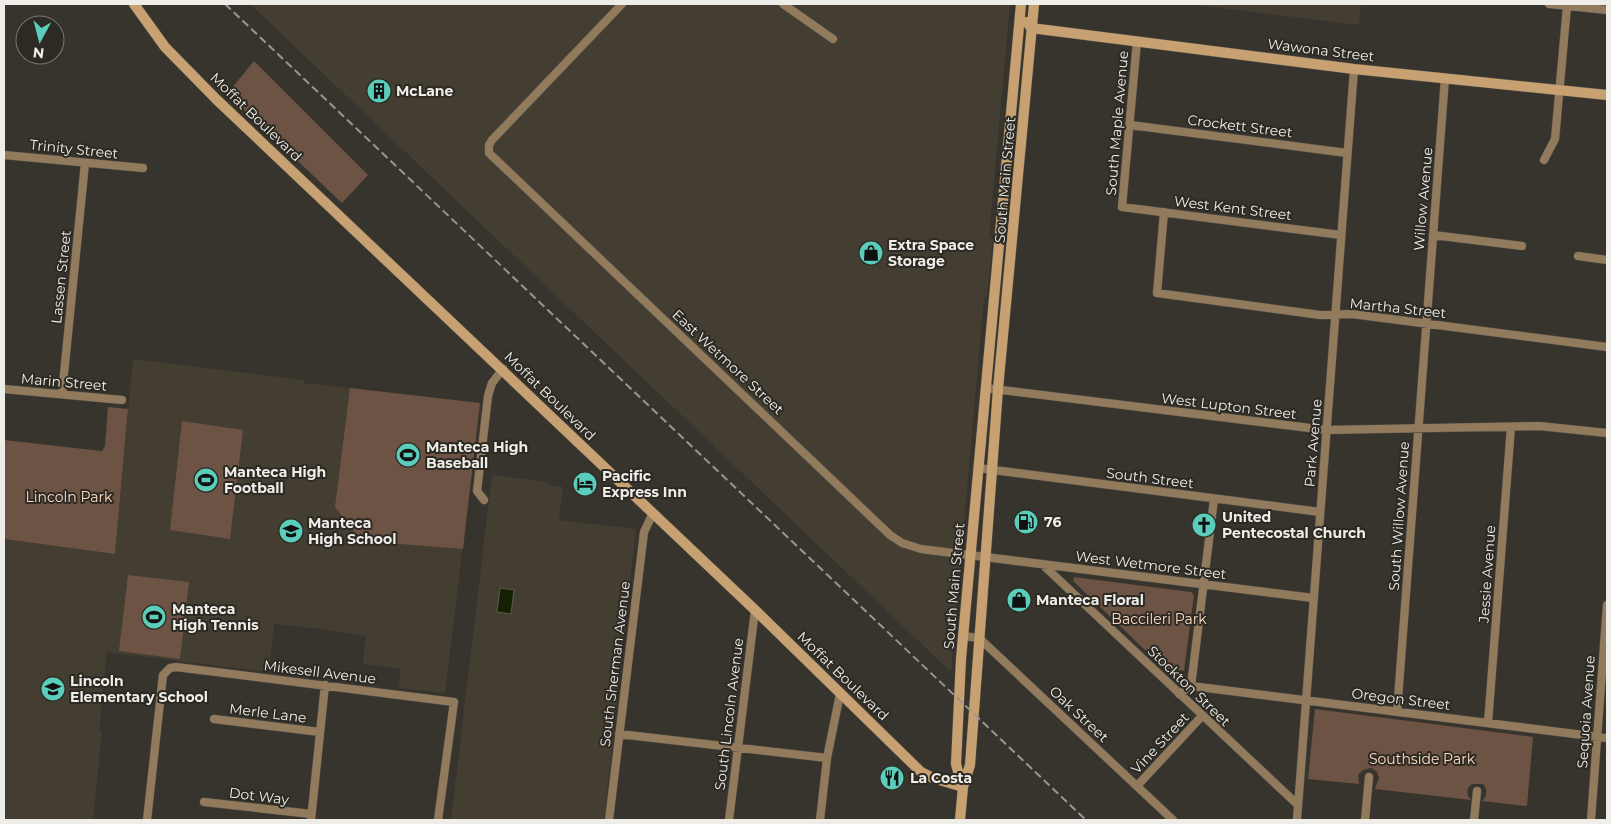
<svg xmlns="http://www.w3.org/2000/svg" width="1611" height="824" font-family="Montserrat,sans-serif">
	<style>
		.built { fill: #433e31 }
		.green { fill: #6c5343 }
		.water { fill: #152003; stroke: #565e48 }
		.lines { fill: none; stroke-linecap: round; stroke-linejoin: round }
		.street-casing { stroke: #54524b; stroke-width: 9 }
		.secondary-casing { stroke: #54524b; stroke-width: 11 }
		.street { stroke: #927b5d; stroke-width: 8 }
		.secondary { stroke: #c7a172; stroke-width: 10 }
		.rail { stroke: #989690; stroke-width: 2; stroke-dasharray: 8 4; stroke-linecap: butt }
		.labels { text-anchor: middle; stroke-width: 4; stroke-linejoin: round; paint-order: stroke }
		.street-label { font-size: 14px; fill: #eeede8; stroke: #2d2a24 }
		.poi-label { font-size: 14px; font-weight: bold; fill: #eeede8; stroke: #2d2a24; text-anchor: start }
		.park-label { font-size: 14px; fill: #fddac3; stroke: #2d2a24 }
	</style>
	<rect width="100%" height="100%" fill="#37342d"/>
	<path class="built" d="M250,4H1010L989,238L993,239L987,297H984L951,672Z
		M1189,4H1361L1359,25Z
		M133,359L304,380V383L480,403L445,693L399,688L401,669L363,664L366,636L321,629L274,624L269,672L107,652L99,731H102L93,820H4V539L115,554Z
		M492,475L549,482V485L563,487L559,520L636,529L604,820H451Z"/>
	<path class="green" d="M254,61L368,175L342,203L227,94Z
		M350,388L480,403L463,549L361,541L335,507Z
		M108,407L128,409L115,554L4,539V440L102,451L105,446Z
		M182,421L243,430L230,539L170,530Z
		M128,575L189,582L180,659L119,651Z
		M1074,577L1191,592L1194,595L1184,671L1173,669L1169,673L1073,581Z
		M1315,709L1533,737L1527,806L1482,801C1487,796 1488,790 1483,784H1472C1466,788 1466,795 1471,800L1375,789L1379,778L1377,772L1371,768L1363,770L1358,775L1359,784L1308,779Z"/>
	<path class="water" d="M500,588L514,590L511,614L497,612Z"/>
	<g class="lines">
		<defs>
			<path id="street" d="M622,4L492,140L489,145V153L890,535L902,543L921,549L1313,598
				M783,4L833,39
				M1549,4L1607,10
				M1137,41L1122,207L1341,235
				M1130,125L1347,153
				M4,155L143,168
				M1544,160L1555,139L1567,6
				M1164,212L1157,293L1320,315L1352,314L1607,347
				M1433,235L1522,246
				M1578,256L1607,260
				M985,388L1326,430L1539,426L1607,433
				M4,389L122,400
				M62,394L85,163
				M978,468L1320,512
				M484,500L477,491L488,396L492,383L503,369
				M1042,564L1298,805
				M963,636L979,638L1173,820
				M1191,686L1607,738
				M1179,694L1191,686L1214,499
				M1397,712L1445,78
				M214,719L320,732
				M1488,723L1511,427
				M619,734L827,758
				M1137,786L1202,716
				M204,802L311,814
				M147,820L163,675L170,668L176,667L454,702L438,820
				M311,820L325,685
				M609,820L644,532L653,513
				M729,820L755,610
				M820,820L827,758L840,694
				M1297,820L1354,69
				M1365,820L1369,777
				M1474,820L1477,791
				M1591,820L1607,605"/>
			<path id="secondary" d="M134,4L165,47L216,99L755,610L921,772L933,778L963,787
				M1027,22L1031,28L1354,69L1607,95
				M962,786L956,764L961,659L1021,4
				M960,820L963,787L970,765L998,389L1034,4"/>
		</defs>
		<use href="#street" class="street-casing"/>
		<use href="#secondary" class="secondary-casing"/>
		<use href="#street" class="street"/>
		<use href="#secondary" class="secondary"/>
		<path class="rail" d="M225,4L1086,820"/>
	</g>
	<defs>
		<symbol id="building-disc" viewBox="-11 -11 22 22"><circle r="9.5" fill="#5bcebb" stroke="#2d2a24"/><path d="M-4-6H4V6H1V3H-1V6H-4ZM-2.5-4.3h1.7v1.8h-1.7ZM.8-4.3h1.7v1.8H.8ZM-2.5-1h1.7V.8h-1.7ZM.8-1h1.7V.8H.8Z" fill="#111"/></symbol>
		<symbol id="shop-disc" viewBox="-11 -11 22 22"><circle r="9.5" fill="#5bcebb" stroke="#2d2a24"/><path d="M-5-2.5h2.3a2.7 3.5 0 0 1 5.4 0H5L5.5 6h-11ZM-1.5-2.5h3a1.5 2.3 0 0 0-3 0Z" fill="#111"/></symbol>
		<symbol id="stadium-disc" viewBox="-11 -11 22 22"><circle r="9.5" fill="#5bcebb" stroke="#2d2a24"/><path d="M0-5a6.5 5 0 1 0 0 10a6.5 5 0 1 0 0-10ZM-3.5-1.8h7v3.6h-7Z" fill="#111"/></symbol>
		<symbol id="hotel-disc" viewBox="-11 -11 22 22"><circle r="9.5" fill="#5bcebb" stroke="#2d2a24"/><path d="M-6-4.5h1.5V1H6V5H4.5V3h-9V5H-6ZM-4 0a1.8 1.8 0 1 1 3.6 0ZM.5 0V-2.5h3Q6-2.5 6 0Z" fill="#111"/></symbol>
		<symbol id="fuel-disc" viewBox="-11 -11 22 22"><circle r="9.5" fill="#5bcebb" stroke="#2d2a24"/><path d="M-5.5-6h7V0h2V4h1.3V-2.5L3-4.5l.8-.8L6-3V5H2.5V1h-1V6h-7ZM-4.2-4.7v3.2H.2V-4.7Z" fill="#111"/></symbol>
		<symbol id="church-disc" viewBox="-11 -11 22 22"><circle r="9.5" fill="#5bcebb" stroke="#2d2a24"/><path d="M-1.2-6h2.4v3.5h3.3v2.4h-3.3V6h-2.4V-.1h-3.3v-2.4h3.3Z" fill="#111"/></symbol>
		<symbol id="school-disc" viewBox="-11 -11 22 22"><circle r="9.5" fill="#5bcebb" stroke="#2d2a24"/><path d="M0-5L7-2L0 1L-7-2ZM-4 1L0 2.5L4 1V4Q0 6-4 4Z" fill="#111"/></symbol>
		<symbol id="restaurant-disc" viewBox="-11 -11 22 22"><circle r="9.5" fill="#5bcebb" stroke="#2d2a24"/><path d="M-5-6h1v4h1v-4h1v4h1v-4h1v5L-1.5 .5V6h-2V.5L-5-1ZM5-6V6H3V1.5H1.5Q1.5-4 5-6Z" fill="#111"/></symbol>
	</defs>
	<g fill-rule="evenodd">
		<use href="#building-disc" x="365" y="77" width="28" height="28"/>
		<use href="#shop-disc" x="857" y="239" width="28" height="28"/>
		<use href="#stadium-disc" x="394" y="441" width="28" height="28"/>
		<use href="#stadium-disc" x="192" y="466" width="28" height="28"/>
		<use href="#hotel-disc" x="571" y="470" width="28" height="28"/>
		<use href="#fuel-disc" x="1012" y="508" width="28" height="28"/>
		<use href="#church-disc" x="1190" y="511" width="28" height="28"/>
		<use href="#school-disc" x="277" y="517" width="28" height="28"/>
		<use href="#shop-disc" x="1005" y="586" width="28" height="28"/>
		<use href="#stadium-disc" x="140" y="603" width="28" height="28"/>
		<use href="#school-disc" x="39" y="675" width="28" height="28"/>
		<use href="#restaurant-disc" x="878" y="764" width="28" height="28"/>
	</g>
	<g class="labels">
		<g class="street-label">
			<text transform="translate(1321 50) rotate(7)" y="5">Wawona Street</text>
			<text transform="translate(256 117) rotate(44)" y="5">Moffat Boulevard</text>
			<text transform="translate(1117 123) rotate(-85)" y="5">South Maple Avenue</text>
			<text transform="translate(1240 126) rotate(7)" y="5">Crockett Street</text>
			<text transform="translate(74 149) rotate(6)" y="5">Trinity Street</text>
			<text transform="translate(1005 180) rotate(-85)" y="5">South Main Street</text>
			<text transform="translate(1423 199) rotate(-85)" y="5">Willow Avenue</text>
			<text transform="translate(1233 208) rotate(7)" y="5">West Kent Street</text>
			<text transform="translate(61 277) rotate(-84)" y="5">Lassen Street</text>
			<text transform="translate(1398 308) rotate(6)" y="5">Martha Street</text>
			<text transform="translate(728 362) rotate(43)" y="5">East Wetmore Street</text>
			<text transform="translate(64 382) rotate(5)" y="5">Marin Street</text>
			<text transform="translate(550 396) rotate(44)" y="5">Moffat Boulevard</text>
			<text transform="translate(1229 406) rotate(7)" y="5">West Lupton Street</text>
			<text transform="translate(1313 443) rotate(-85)" y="5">Park Avenue</text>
			<text transform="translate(1150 478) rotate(7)" y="5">South Street</text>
			<text transform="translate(1399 516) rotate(-86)" y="5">South Willow Avenue</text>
			<text transform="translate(1151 565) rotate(7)" y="5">West Wetmore Street</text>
			<text transform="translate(1487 574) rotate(-86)" y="5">Jessie Avenue</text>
			<text transform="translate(954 586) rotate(-85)" y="5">South Main Street</text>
			<text transform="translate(615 664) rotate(-83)" y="5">South Sherman Avenue</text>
			<text transform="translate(320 672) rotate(7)" y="5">Mikesell Avenue</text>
			<text transform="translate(843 676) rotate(44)" y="5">Moffat Boulevard</text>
			<text transform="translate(1189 686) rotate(44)" y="5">Stockton Street</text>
			<text transform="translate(1401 699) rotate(7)" y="5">Oregon Street</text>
			<text transform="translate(1586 712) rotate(-86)" y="5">Sequoia Avenue</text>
			<text transform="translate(268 713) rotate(7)" y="5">Merle Lane</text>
			<text transform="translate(729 714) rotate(-83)" y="5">South Lincoln Avenue</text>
			<text transform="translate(1079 714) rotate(43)" y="5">Oak Street</text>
			<text transform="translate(1160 743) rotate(-47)" y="5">Vine Street</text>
			<text transform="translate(259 796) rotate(7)" y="5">Dot Way</text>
		</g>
		<g class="poi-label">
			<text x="396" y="96">McLane</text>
			<text x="888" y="250">Extra Space<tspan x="888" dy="16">Storage</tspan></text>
			<text x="426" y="452">Manteca High<tspan x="426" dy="16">Baseball</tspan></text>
			<text x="224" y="477">Manteca High<tspan x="224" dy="16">Football</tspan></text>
			<text x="602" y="481">Pacific<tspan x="602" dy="16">Express Inn</tspan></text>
			<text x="1222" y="522">United<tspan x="1222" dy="16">Pentecostal Church</tspan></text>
			<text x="1044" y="527">76</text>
			<text x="308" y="528">Manteca<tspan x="308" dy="16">High School</tspan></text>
			<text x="1036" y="605">Manteca Floral</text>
			<text x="172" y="614">Manteca<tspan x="172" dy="16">High Tennis</tspan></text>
			<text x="70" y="686">Lincoln<tspan x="70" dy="16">Elementary School</tspan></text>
			<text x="910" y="783">La Costa</text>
		</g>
		<g class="park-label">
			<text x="69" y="502">Lincoln Park</text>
			<text x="1159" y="624">Baccileri Park</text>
			<text x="1422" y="764">Southside Park</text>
		</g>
	</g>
	<rect width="1611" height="824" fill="none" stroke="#eeede8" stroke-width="10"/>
	<g transform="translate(40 40) rotate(187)"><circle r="24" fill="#2d2a24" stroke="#7a7872"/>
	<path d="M0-4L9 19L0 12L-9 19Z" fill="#5bcebb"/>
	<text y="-8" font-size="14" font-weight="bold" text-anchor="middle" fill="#eeede8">N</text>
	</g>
</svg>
